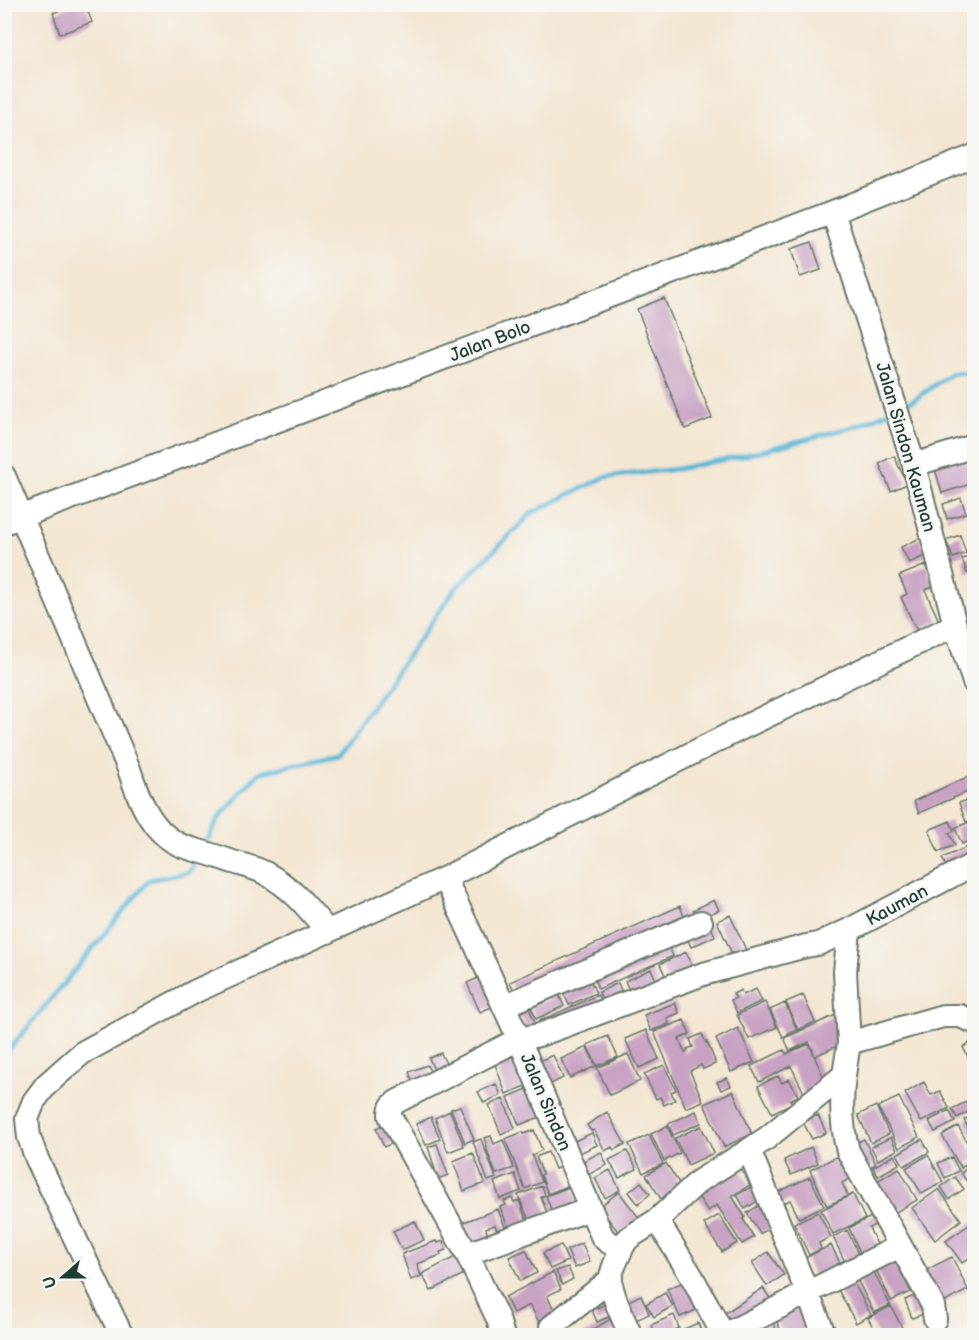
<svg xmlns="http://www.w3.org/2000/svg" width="979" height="1340" font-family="'Balsamiq Sans',sans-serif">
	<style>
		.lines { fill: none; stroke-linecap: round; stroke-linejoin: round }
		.stream { stroke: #55b3d4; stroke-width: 5 }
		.building { fill: #c8a2c2 }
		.minor-casing { stroke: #69786b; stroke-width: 26 }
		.minor { stroke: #fff; stroke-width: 22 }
		.labels { text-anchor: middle; stroke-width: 6; stroke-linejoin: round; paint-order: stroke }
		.street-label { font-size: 18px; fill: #1f3d34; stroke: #f6f6f2 }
	</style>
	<rect width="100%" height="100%" fill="#f6f6f2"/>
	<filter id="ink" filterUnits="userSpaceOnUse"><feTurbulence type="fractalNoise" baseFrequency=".0167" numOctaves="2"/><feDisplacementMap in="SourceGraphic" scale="12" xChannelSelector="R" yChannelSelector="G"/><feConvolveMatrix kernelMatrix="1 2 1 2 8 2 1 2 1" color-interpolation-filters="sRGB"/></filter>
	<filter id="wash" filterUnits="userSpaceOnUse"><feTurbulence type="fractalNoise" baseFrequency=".008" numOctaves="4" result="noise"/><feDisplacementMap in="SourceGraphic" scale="24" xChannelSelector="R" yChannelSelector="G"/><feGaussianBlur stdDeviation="1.35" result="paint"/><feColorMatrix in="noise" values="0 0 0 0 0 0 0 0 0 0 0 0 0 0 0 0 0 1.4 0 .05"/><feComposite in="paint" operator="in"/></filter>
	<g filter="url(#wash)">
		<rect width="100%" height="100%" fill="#f3e6d2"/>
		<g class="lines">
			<path class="stream" d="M900,406L914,400L951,373L974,372
				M204,846L219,818L259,773L338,754L455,589L532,513L605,477L677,469L746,455L860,425L892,410
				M4,1056L149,880L189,872L198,857"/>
		</g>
		<g id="blocks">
			<path class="building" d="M76,4H85L92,22L60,34L53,13Z
				M812,242L821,270L800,277L791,249Z
				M664,298L712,418L685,429L637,309Z
				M965,452L974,483L942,493L933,462Z
				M894,456L907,484L891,491L879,463Z
				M961,498L966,513L947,519L943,504Z
				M960,535L966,553L953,558L946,540Z
				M920,538L927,555L909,563L901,547Z
				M974,555V571L967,573L962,559Z
				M926,565L935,586L925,590L939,621L917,631L901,597L907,594L899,576Z
				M974,774V789L919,813L914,801Z
				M974,797V819L966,822L959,803Z
				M974,820V839L962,844L955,828Z
				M950,821L954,831L949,833L955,845L938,852L929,830Z
				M974,844V859L948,870L942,858Z
				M714,900L719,910L698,920L693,910Z
				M680,906L685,919L516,995L510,982Z
				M730,915L746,950L733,956L717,921Z
				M709,922L715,936L691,947L685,933Z
				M667,943L673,956L598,989L593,976Z
				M686,952L695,972L669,984L660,964Z
				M651,969L658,985L632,997L625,981Z
				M485,975L498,1004L480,1012L467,983Z
				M590,980L596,993L569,1005L563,992Z
				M618,983L623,995L604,1004L599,992Z
				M756,989L762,1001L737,1013L731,1000L736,998L733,994L741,990L743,995Z
				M559,995L564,1006L536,1019L531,1007Z
				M598,995L602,1005L527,1030L519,1012L529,1008L535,1023Z
				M803,995L815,1022L798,1030L786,1002Z
				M765,1002L777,1027L749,1039L737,1015Z
				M675,1003L679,1013L667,1018L669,1024L651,1031L644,1015Z
				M785,1003L797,1030L783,1037L770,1010Z
				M838,1014L848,1041L815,1056L809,1042L790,1051L784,1038Z
				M684,1020L690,1034L679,1039L685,1053L688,1051L687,1049L693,1047L690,1039L702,1034L706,1043L707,1042L715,1061H714L715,1064L703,1069L701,1065L690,1071L703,1101L686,1108L654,1032Z
				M738,1028L754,1062L731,1072L716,1039Z
				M646,1030L659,1059L639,1068L625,1039Z
				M608,1036L618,1057L597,1066L587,1045Z
				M973,1041L974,1043V1069L963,1047Z
				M809,1044L827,1085L805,1095L791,1066L759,1082L751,1066L784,1050L786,1054Z
				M587,1047L596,1066L570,1078L561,1059Z
				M441,1053L449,1070L436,1075L429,1058Z
				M519,1054L531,1084L506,1094L495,1064Z
				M628,1054L640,1081L610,1095L597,1068Z
				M553,1055L563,1078L549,1085L539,1061Z
				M427,1065L432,1075L413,1082L409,1072Z
				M664,1065L676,1090L671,1092L675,1100L664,1105L660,1097L656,1099L644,1074Z
				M778,1076L782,1083L789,1079L798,1096L790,1100L792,1103L772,1113L758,1086Z
				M727,1078L731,1086L721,1090L717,1082Z
				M924,1082L931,1095L940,1091L949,1108L921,1122L905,1093Z
				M496,1084L501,1095L484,1103L478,1092Z
				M532,1087L543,1116L519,1125L508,1097Z
				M733,1091L752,1134L724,1147L704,1104Z
				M899,1097L919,1137L899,1148L878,1107Z
				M974,1098V1109L957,1118L952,1109Z
				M503,1099L515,1128L501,1134L489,1105Z
				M460,1106L474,1139L465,1143L451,1109Z
				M876,1106L889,1134L871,1143L858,1115Z
				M949,1110L955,1122L935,1132L929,1121Z
				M450,1111L464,1146L448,1152L435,1118Z
				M696,1111L701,1123L673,1135L668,1124Z
				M607,1112L625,1144L614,1150L612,1147L605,1151L594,1130L591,1131L587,1125Z
				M818,1115L826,1133L812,1139L803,1122Z
				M974,1115V1140L964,1120Z
				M431,1117L440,1139L426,1145L416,1124Z
				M388,1122L397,1141L384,1147L376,1128Z
				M667,1126L680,1153L664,1161L651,1134Z
				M701,1126L714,1153L688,1165L675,1138Z
				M958,1126L974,1155V1160L961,1168L942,1135Z
				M534,1130L542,1150L532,1155L542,1182L525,1189L505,1139L523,1132L524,1134Z
				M592,1133L597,1145L573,1156L568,1144Z
				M649,1135L663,1164L643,1173L629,1144Z
				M491,1136L494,1144L503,1140L514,1168L496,1174L486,1147L487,1146L484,1138Z
				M891,1137L897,1150L878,1160L871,1147Z
				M481,1139L496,1178L488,1181L473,1142Z
				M864,1139L876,1164L864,1170L852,1145Z
				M922,1139L929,1152L904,1166L897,1154Z
				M437,1144L448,1175L438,1179L428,1147Z
				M811,1147L818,1163L791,1175L784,1160Z
				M627,1151L637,1169L619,1178L609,1160Z
				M548,1152L555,1169L563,1166L570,1185L548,1194L541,1175L543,1174L536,1157Z
				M601,1152L607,1165L586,1176L580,1163Z
				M473,1153L485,1183L464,1191L453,1161Z
				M844,1153L855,1176L842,1183L848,1196L827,1206L810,1170Z
				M894,1155L899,1164L878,1176L873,1167Z
				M928,1155L943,1182L922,1194L906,1168Z
				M952,1157L959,1171L945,1178L938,1163Z
				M666,1163L684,1191L664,1204L646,1175Z
				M974,1163V1177L967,1182L961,1173Z
				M738,1165L750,1185L732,1196L745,1217L743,1219L754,1237L742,1244L717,1205L708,1211L695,1192Z
				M899,1168L917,1200L889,1216L872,1184Z
				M610,1170L620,1190L605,1198L595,1178Z
				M515,1174L521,1191L500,1199L494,1182Z
				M810,1177L824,1206L799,1218L790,1200L781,1204L776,1193Z
				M955,1177L964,1189L949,1199L941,1187Z
				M641,1182L650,1194L638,1204L629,1192Z
				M756,1184L764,1197L745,1209L737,1195Z
				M542,1186L545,1195L541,1197L550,1220L532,1227L518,1195Z
				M572,1186L580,1207L554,1218L546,1196Z
				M939,1189L961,1220L935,1240L912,1208Z
				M619,1192L640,1219L620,1234L599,1207Z
				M853,1194L865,1219L833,1234L821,1210Z
				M512,1198L514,1202L519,1200L529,1227L511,1234L500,1207L506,1205L504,1201Z
				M761,1204L775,1225L760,1234L747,1213Z
				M498,1209L508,1235L500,1238L495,1225L486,1228L488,1240L469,1248L459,1224Z
				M818,1212L831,1237L819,1243L821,1249L809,1255L794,1223Z
				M879,1213L883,1221L869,1228L881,1252L864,1261L849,1228Z
				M719,1215L737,1243L722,1252L704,1224Z
				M415,1221L424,1240L402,1250L393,1231Z
				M973,1222L974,1224V1254L962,1263L946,1241Z
				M847,1230L863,1263L849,1270L833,1237Z
				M436,1241L437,1243L443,1241L446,1250L440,1252L441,1255L417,1264L421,1276L411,1280L402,1254Z
				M582,1243L590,1262L575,1268L567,1250Z
				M561,1245L568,1261L550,1269L543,1253Z
				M831,1245L845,1273L818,1286L805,1258Z
				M526,1250L537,1273L520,1281L509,1257Z
				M768,1252L784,1275L767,1286L752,1263Z
				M461,1254L470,1271L431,1291L422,1274Z
				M901,1254L908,1268L901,1271L911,1292L891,1301L875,1267Z
				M952,1257L968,1290L939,1305L922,1272Z
				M568,1267L573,1279L562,1285L556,1271Z
				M872,1268L890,1305L874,1313L856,1277Z
				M553,1272L561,1289L547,1296L558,1317L541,1326L530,1305L513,1313L505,1297Z
				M850,1276L871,1315L856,1323L835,1284Z
				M688,1280L701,1308L680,1317L667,1289Z
				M763,1288L773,1303L735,1328L725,1313Z
				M665,1293L673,1306L654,1317L646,1304Z
				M921,1293L929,1312L912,1318L905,1300Z
				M641,1295L649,1314L632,1322L624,1303Z
				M809,1303L822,1336H783L775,1317Z
				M606,1304L611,1316L597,1322L592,1310Z
				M891,1306L903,1330L892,1336H878L868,1318Z
				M674,1315L679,1328L662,1336H656L651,1325Z
				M612,1318L618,1328L605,1336H582Z
				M773,1322L779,1336H742Z
				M698,1323L703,1336H678L677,1332Z"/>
		</g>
	</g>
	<g filter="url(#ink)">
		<use href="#blocks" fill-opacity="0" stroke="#69786b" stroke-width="1.5"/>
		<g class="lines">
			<defs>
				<path id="minor" d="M833,212L914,465L955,625L974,682
					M914,465L974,446
					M4,476L129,769C138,797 150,830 178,844C183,847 190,848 195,850C207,853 219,857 230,861C242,865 254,867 265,873C293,888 308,908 328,932
					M4,523L833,212L974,156
					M445,878L519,1039L398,1101C391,1105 390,1108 390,1116L467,1254L498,1319L503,1336
					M504,1006L701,922
					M849,1043L943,1016H960L974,1022
					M844,1075C841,1100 841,1126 848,1151L927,1294L933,1306L935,1319
					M657,1220L699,1181L749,1150
					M623,1246C619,1256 612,1267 611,1277C609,1291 625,1322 631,1336
					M467,1254L590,1209
					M551,1327L610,1280
					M724,1335L900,1246
					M122,1336L36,1157L29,1137L27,1119L34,1101L46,1085L82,1053L196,991L445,878L738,730L955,625
					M724,1336L692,1277L657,1220L630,1237L626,1241L623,1246C614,1245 608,1244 602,1236L519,1039L539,1035L556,1029L703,974L806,946L818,944L849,930L974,864
					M825,1336L749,1150L767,1138L844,1075L849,1043L845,972L849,930"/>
			</defs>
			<use href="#minor" class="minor-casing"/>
			<use href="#minor" class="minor"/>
		</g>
	</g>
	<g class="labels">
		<g class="street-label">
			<text transform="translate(490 341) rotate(-21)" y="6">Jalan Bolo</text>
			<text transform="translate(906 447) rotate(74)" y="6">Jalan Sindon Kauman</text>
			<text transform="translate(897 905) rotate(-28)" y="6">Kauman</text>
			<text transform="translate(546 1102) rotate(67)" y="6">Jalan Sindon</text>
		</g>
	</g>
	<rect width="979" height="1340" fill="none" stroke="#f6f6f2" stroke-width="24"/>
	<g transform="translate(63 1277) rotate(249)" stroke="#f6f6f2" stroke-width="4.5" paint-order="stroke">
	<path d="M0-4.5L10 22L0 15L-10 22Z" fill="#1f3d34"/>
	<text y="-9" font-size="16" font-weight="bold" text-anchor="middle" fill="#1f3d34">U</text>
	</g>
</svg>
